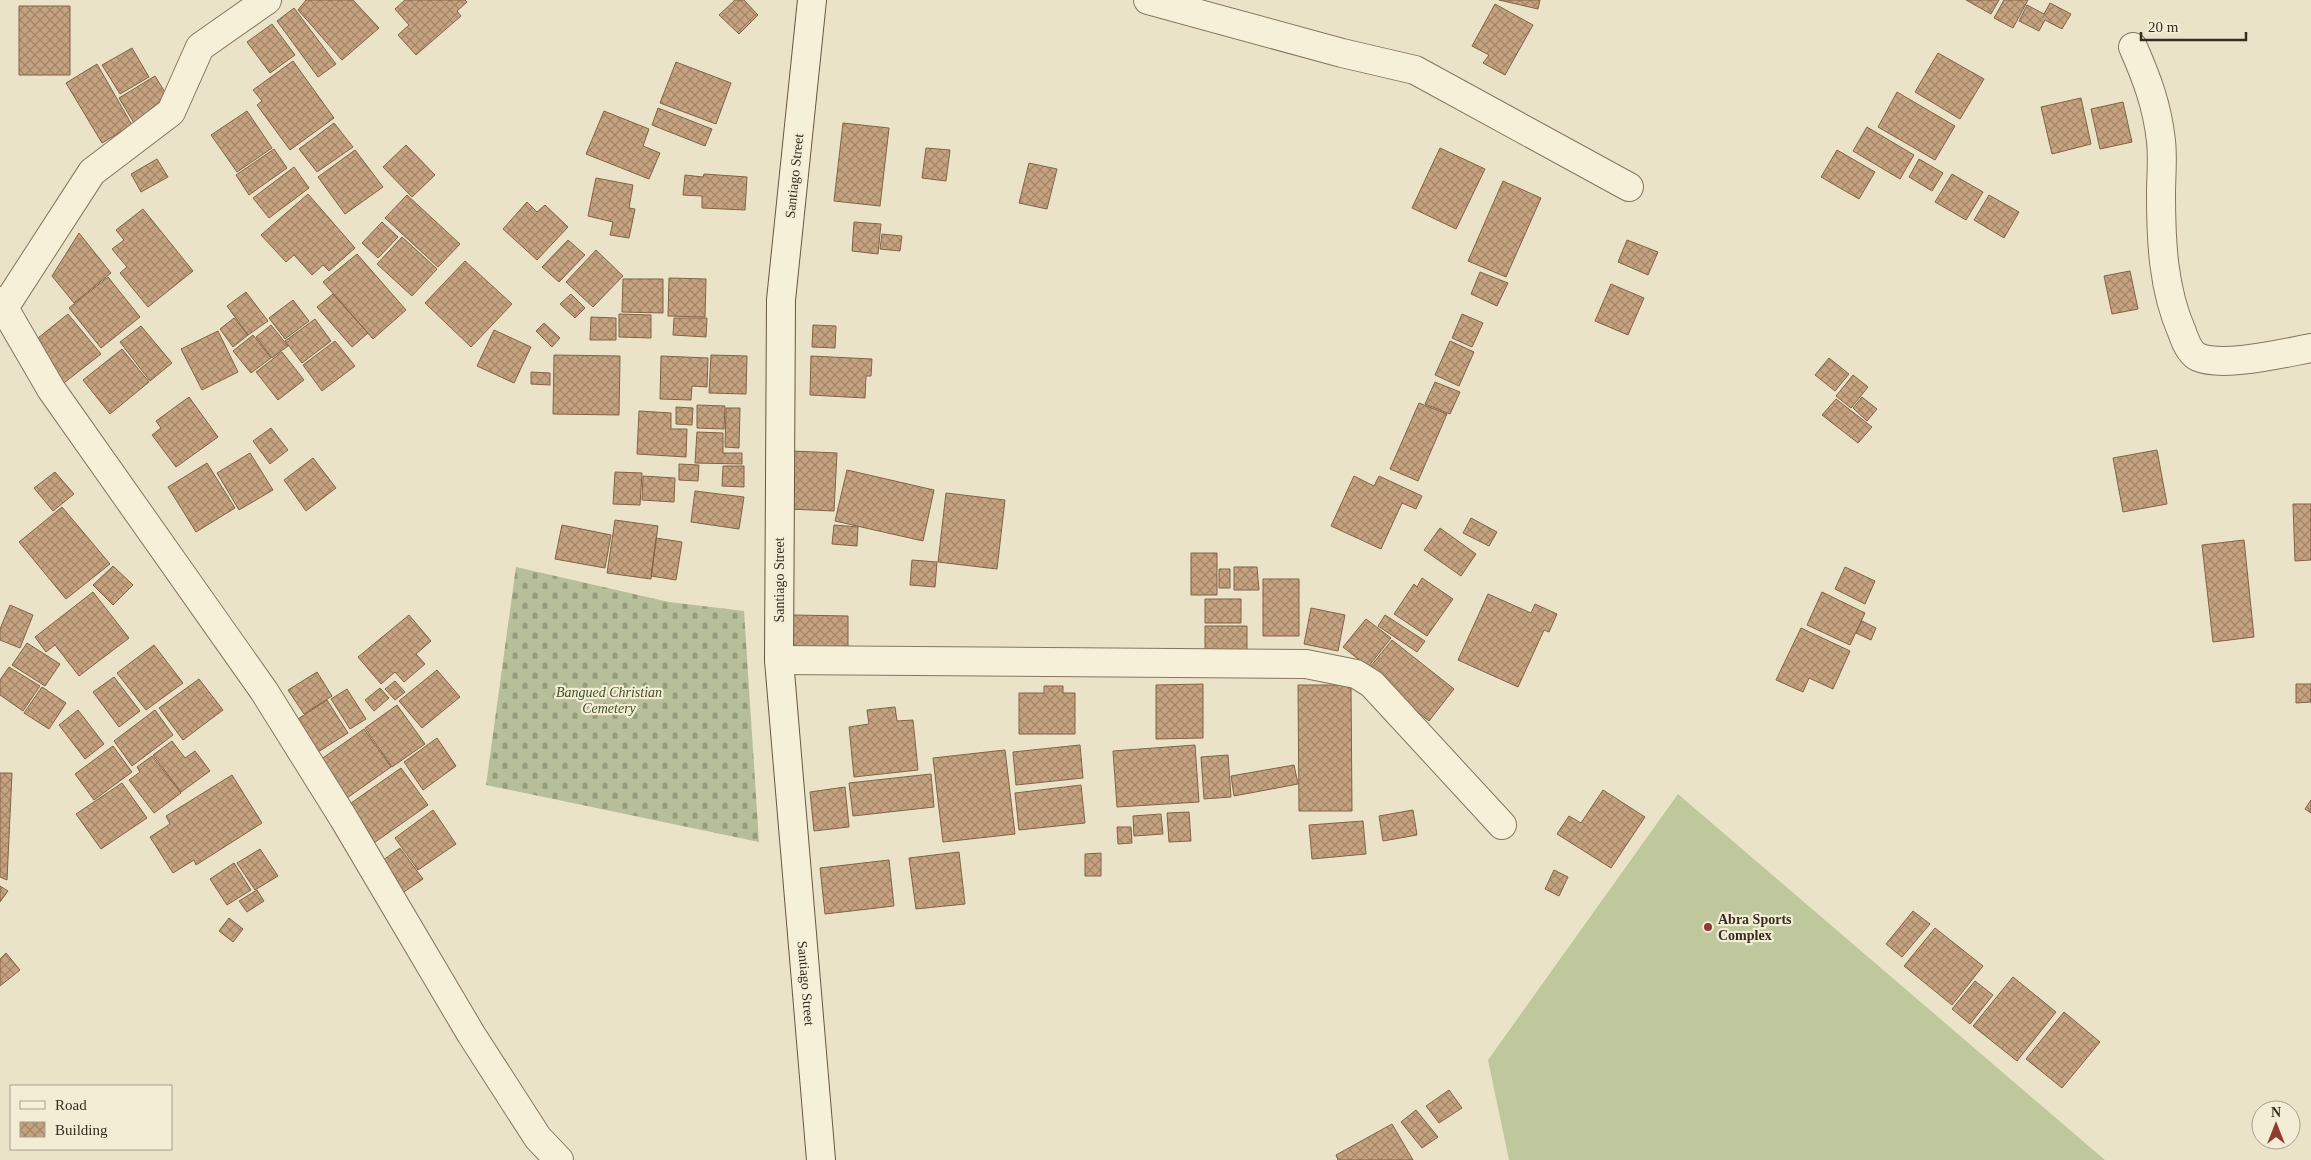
<svg xmlns="http://www.w3.org/2000/svg" width="2311" height="1160" font-family="'Times New Roman',serif">
	<style>
		.cemetery { fill: url(#cemetery-stones) }
		.pitch { fill: #bfc89c }
		.building { fill: url(#building-cross-hatch); stroke: #826346 }
		.lines { fill: none; stroke-linecap: round; stroke-linejoin: round }
		.street-casing { stroke: #85765e; stroke-width: 30 }
		.secondary-casing { stroke: #675741; stroke-width: 30 }
		.street { stroke: #f6f0d9; stroke-width: 28 }
		.secondary { stroke: #f6f0d9; stroke-width: 28 }
		.poi-dot { fill: #8f3a33; stroke: #f3edd6; stroke-width: 2 }
		.labels { text-anchor: middle; stroke-width: 4.5; stroke-linejoin: round; paint-order: stroke }
		.street-label { font-size: 14px; fill: #362d20; stroke: #f3edd6 }
		.park-label { font-size: 14px; font-style: italic; fill: #435129; stroke: #f3edd6 }
		.poi-label { font-size: 14px; font-weight: bold; fill: #362d20; stroke: #f3edd6; text-anchor: start }
	</style>
	<defs>
		<pattern id="cemetery-stones" width="16" height="16" patternUnits="userSpaceOnUse" patternTransform="scale(1.25)"><rect width="16" height="16" fill="#b6be9a"/><path d="M2 7V4a2 2 0 0 1 4 0v3zM10 15v-3a2 2 0 0 1 4 0v3z" fill="#959b7d"/></pattern>
		<pattern id="building-cross-hatch" width="8" height="8" patternUnits="userSpaceOnUse" patternTransform="scale(1.25)"><rect width="8" height="8" fill="#c6a380"/><path d="M0 0l8 8M0 8l8-8" fill="none" stroke="#a28568"/></pattern>
	</defs>
	<rect width="100%" height="100%" fill="#ebe3c7"/>
	<path class="cemetery" d="M516,567L669,602L744,611L759,842L486,785Z"/>
	<path class="pitch" d="M1678,794L2105,1160H1509L1488,1060Z"/>
	<path class="building" d="M306,0H353L379,28L342,60L298,10Z
		M405,0H465L467,2L457,11L461,16L416,55L398,35L409,25L395,9Z
		M735,0H744L758,15L739,34L719,15Z
		M1499,0H1540L1538,9Z
		M1966,0H1999L1991,14Z
		M2004,0H2028L2013,28L1994,18Z
		M2050,3L2071,14L2062,29L2045,20L2039,31L2019,21L2027,5L2044,14Z
		M1495,4L1533,25L1505,75L1483,63L1489,55L1472,46Z
		M19,6H70V75H19Z
		M294,8L336,64L318,77L277,21Z
		M272,24L295,55L270,73L247,42Z
		M132,48L149,77L120,94L102,65Z
		M1938,53L1984,79L1960,119L1915,92Z
		M293,61L334,118L290,150L257,105L262,101L253,90Z
		M676,62L731,83L716,124L660,103Z
		M97,64L132,125L102,143L66,83Z
		M155,76L171,102L134,123L119,98Z
		M1897,92L1955,126L1935,160L1878,127Z
		M2081,98L2091,144L2052,154L2041,107Z
		M2123,102L2132,142L2100,149L2091,109Z
		M658,108L712,129L705,146L652,125Z
		M247,111L272,148L237,172L211,135Z
		M604,111L649,129L643,146L660,153L649,179L586,154Z
		M334,123L353,147L317,172L299,149Z
		M843,123L889,128L880,206L834,201Z
		M1867,127L1914,155L1900,179L1853,151Z
		M406,145L435,175L412,197L383,167Z
		M926,148L950,150L946,181L922,178Z
		M1440,148L1485,169L1456,229L1412,208Z
		M274,149L287,168L249,195L236,175Z
		M355,150L383,187L345,214L318,177Z
		M1837,150L1875,172L1859,199L1821,177Z
		M157,159L168,177L141,192L131,174Z
		M1919,159L1943,173L1932,191L1909,177Z
		M1029,163L1057,169L1047,209L1019,203Z
		M294,167L309,188L269,218L253,198Z
		M704,174L747,177L745,210L702,208V196L683,195L685,175L703,177Z
		M1952,174L1983,192L1966,220L1935,202Z
		M596,178L633,185L629,208L635,209L629,238L610,235L613,222L588,216Z
		M1503,181L1541,198L1506,277L1468,261Z
		M308,194L355,248L329,271L323,265L312,275L294,255L286,262L261,235Z
		M407,195L460,244L438,267L385,218Z
		M1989,195L2019,212L2004,238L1974,220Z
		M527,202L537,212L545,205L568,227L537,260L503,229Z
		M143,209L193,271L148,307L120,273L127,267L112,249L124,240L116,230Z
		M382,222L398,237L378,258L362,243Z
		M854,222L881,224L878,254L852,251Z
		M79,233L111,273L74,303L52,276Z
		M882,234L902,236L900,251L880,249Z
		M402,237L437,269L412,296L377,264Z
		M568,240L585,255L559,282L542,267Z
		M1627,240L1658,252L1648,275L1618,262Z
		M596,250L623,276L593,307L566,282Z
		M357,254L406,310L373,339L323,282Z
		M465,261L512,304L471,347L425,303Z
		M2130,271L2138,309L2112,314L2104,276Z
		M1480,272L1508,283L1497,306L1471,294Z
		M108,277L140,317L101,348L69,308Z
		M669,278L706,279L705,317L668,316Z
		M623,279H663V313L622,312Z
		M1611,284L1644,298L1628,335L1595,321Z
		M246,292L268,321L248,335L227,306Z
		M333,294L368,333L352,347L317,307Z
		M571,294L585,308L575,318L560,304Z
		M293,300L309,321L285,339L269,318Z
		M68,314L101,354L60,386L28,346Z
		M619,314L651,315V338L619,337Z
		M1462,314L1483,323L1472,347L1452,338Z
		M591,317L616,318V340H590Z
		M234,318L248,335L233,347L220,329Z
		M674,318H707L706,337L673,335Z
		M315,319L331,341L302,363L285,341Z
		M544,323L560,338L552,347L536,331Z
		M271,325L288,346L272,358L256,337Z
		M813,325L836,326L835,348L812,347Z
		M141,326L172,363L150,381L120,342Z
		M494,330L531,347L514,383L477,366Z
		M218,331L238,372L202,390L181,349Z
		M253,335L271,358L251,373L233,351Z
		M335,341L355,366L322,391L303,365Z
		M1450,341L1474,352L1459,386L1435,375Z
		M122,349L149,382L110,414L83,380Z
		M282,352L304,380L278,400L256,372Z
		M554,355L620,356L619,415L553,414Z
		M711,355L747,356L746,394L709,393Z
		M661,356L708,358L707,387L692,386L691,400L660,399Z
		M811,356L872,359L871,376H866L865,398L810,395Z
		M1829,358L1849,374L1835,391L1815,375Z
		M531,372L550,373V385L531,384Z
		M1853,375L1868,387L1851,408L1836,396Z
		M1435,382L1460,392L1450,414L1425,404Z
		M189,397L218,437L176,467L152,435L161,428L156,421Z
		M1862,397L1877,409L1867,421L1853,408Z
		M1836,399L1872,427L1858,443L1822,415Z
		M1419,403L1447,414L1418,481L1390,469Z
		M697,405L725,406L724,429L697,428Z
		M676,407L693,408L692,425L676,424Z
		M726,408H740L739,448L725,447Z
		M639,411L671,413V429H687L686,457L637,454Z
		M271,428L288,450L270,464L253,441Z
		M697,432L723,433V453H742V464L695,463Z
		M2157,450L2167,504L2123,512L2113,458Z
		M792,451L837,453L834,511L789,509Z
		M250,453L273,490L239,510L217,473Z
		M313,458L336,488L306,511L284,480Z
		M207,463L235,508L196,532L168,487Z
		M679,464L699,465L698,481L679,480Z
		M723,466H744V487L722,486Z
		M847,470L934,490L923,541L835,521Z
		M55,472L74,494L53,511L34,488Z
		M615,472L642,473L640,505L613,504Z
		M643,476L675,478L674,502L642,500Z
		M1354,476L1374,486L1379,476L1422,496L1416,509L1402,503L1381,549L1331,526Z
		M695,491L744,497L739,529L691,522Z
		M946,493L1005,500L997,569L938,562Z
		M2293,504H2311V560L2295,561Z
		M62,507L110,564L66,599L19,542Z
		M1471,518L1497,532L1489,546L1463,533Z
		M615,520L658,526L651,579L607,573Z
		M562,525L611,535L605,568L555,559Z
		M834,525L858,527L857,546L832,544Z
		M1440,528L1476,554L1461,576L1424,550Z
		M656,538L682,542L676,580L651,576Z
		M2244,540L2254,637L2213,642L2202,545Z
		M1191,553H1217V595H1191Z
		M912,560L937,562L935,587L910,585Z
		M113,566L133,585L113,605L93,585Z
		M1234,567H1257L1259,590H1234Z
		M1845,567L1875,581L1865,604L1835,589Z
		M1219,569H1230V588H1219Z
		M1422,578L1453,599L1427,636L1394,614L1414,584L1417,587Z
		M1263,579H1299V636H1263Z
		M93,592L129,638L79,676L55,645L46,652L35,637Z
		M1822,592L1865,613L1850,645L1807,625Z
		M1488,594L1531,613L1535,604L1557,614L1549,632L1544,630L1518,687L1458,660Z
		M1205,599H1241V623H1205Z
		M10,605L33,615L20,648L0,640V629Z
		M1311,608L1345,615L1338,651L1304,644Z
		M409,615L431,641L416,654L425,664L404,682L395,672L381,684L358,657Z
		M793,615L848,616V653H793Z
		M1385,615L1425,641L1417,652L1378,626Z
		M1366,619L1391,638L1368,667L1343,647Z
		M1862,621L1876,628L1871,640L1856,633Z
		M1205,626H1247V659H1205Z
		M1801,628L1850,651L1833,689L1809,678L1803,692L1776,680Z
		M1392,640L1454,689L1429,721L1366,672Z
		M27,643L60,664L45,686L12,665Z
		M154,645L183,683L146,710L117,673Z
		M9,667L40,686L23,711L0,695V680Z
		M437,670L460,697L422,728L399,701Z
		M317,672L332,696L304,714L288,690Z
		M114,677L140,711L119,727L93,692Z
		M199,679L223,710L183,740L159,708Z
		M395,681L405,692L395,700L385,689Z
		M1203,684V738L1156,739V685Z
		M2296,684H2311V702L2296,703Z
		M1298,685H1351L1352,811H1299Z
		M1044,686H1063V693H1075V734H1019V693H1044Z
		M42,687L66,703L49,729L24,713Z
		M380,688L389,698L374,711L365,700Z
		M347,689L366,719L350,729L331,699Z
		M327,700L348,733L318,752L298,719Z
		M397,705L425,744L392,767L365,728Z
		M895,707L897,721L913,720L918,770L854,777L849,727L869,724L867,710Z
		M78,710L104,744L85,759L59,725Z
		M155,710L173,735L132,766L114,741Z
		M364,729L391,767L347,798L320,760Z
		M437,738L456,766L423,790L404,762Z
		M172,741L185,758L195,751L210,771L181,792L153,755Z
		M1080,745L1083,778L1016,785L1013,752Z
		M1195,745L1199,802L1117,807L1113,751Z
		M113,746L132,772L94,800L75,774Z
		M1005,750L1015,834L943,842L933,758Z
		M1228,755L1231,797L1204,799L1201,757Z
		M152,756L181,793L154,813L129,780L140,772L137,767Z
		M1294,765L1298,784L1234,796L1231,776Z
		M401,768L428,805L371,845L344,808Z
		M0,773H12L7,880L0,877Z
		M931,774L934,807L853,816L849,783Z
		M232,775L262,823L196,865L194,860L173,873L150,837L170,824L166,816Z
		M122,783L147,818L101,849L76,814Z
		M1081,785L1085,823L1019,830L1015,793Z
		M845,787L849,827L814,831L810,792Z
		M1603,790L1645,817L1611,868L1557,834L1569,816L1581,823Z
		M2311,800V813L2305,809Z
		M433,810L456,844L418,870L395,838Z
		M1413,810L1417,835L1383,841L1379,816Z
		M1189,812L1191,841L1169,842L1167,813Z
		M1161,814L1163,834L1134,836L1133,816Z
		M1363,821L1366,854L1312,859L1309,825Z
		M1117,827H1131L1132,843L1118,844Z
		M400,848L423,879L398,896L376,865Z
		M260,849L278,876L255,890L237,863Z
		M959,852L965,904L916,909L909,858Z
		M1101,853V876H1085V854Z
		M889,860L894,906L825,914L820,868Z
		M234,863L251,890L227,905L210,879Z
		M1554,870L1568,877L1559,896L1545,889Z
		M0,886L8,891L0,902Z
		M257,890L264,901L247,912L239,901Z
		M1913,911L1930,924L1902,957L1886,944Z
		M229,918L243,929L233,942L219,931Z
		M1935,928L1983,966L1952,1005L1904,966Z
		M6,953L20,970L0,986V959Z
		M2013,977L2056,1012L2017,1061L1973,1026Z
		M1975,981L1993,995L1970,1024L1952,1009Z
		M2064,1012L2100,1042L2062,1088L2026,1059Z
		M1449,1090L1462,1108L1439,1123L1426,1106Z
		M1416,1110L1438,1137L1422,1148L1401,1122Z
		M1392,1124L1413,1160H1338L1336,1155Z"/>
	<g class="lines">
		<defs>
			<path id="street" d="M1148,0L1342,53L1415,70L1629,187
				M2133,47C2147,79 2157,105 2161,141C2163,158 2161,177 2161,194C2161,241 2163,289 2182,332C2185,341 2190,353 2198,357C2223,368 2284,353 2311,348
				M0,301L51,389L264,691L344,819L471,1034L538,1138L559,1160
				M4,308L92,172L171,112L200,47L267,0
				M779,660L1306,664L1356,674L1372,684L1502,825"/>
			<g id="secondary">
				<path id="s1" d="M812,0L781,300L779,660L821,1160"/>
			</g>
		</defs>
		<use href="#street" class="street-casing"/>
		<use href="#secondary" class="secondary-casing"/>
		<use href="#street" class="street"/>
		<use href="#secondary" class="secondary"/>
	</g>
	<circle class="poi-dot" cx="1708" cy="927" r="5"/>
	<g class="labels">
		<g class="street-label">
			<text transform="translate(794 176) rotate(-84)" y="5">Santiago Street</text>
			<text transform="translate(779 580) rotate(-90)" y="5">Santiago Street</text>
			<text dy="5" stroke="none"><textPath href="#s1" startOffset="986">Santiago Street</textPath></text>
		</g>
		<g class="park-label">
			<text x="609" y="697">Bangued Christian<tspan x="609" dy="16">Cemetery</tspan></text>
		</g>
		<g class="poi-label">
			<text x="1718" y="924">Abra Sports<tspan x="1718" dy="16">Complex</tspan></text>
		</g>
	</g>
	<rect x="10" y="1085" width="162" height="65" fill="#f3edd6" stroke="#a7a08d"/>
	<rect x="20" y="1101" width="25" height="8" fill="#f6f0d9" stroke="#a7a08d"/>
	<text x="55" y="1110" font-size="15" fill="#362d20">Road</text>
	<rect x="20" y="1122" width="25" height="15" fill="url(#building-cross-hatch)" stroke="#a7a08d"/>
	<text x="55" y="1135" font-size="15" fill="#362d20">Building</text>
	<g transform="translate(2276 1125)"><circle r="24" fill="#f3edd6" stroke="#a7a08d"/>
	<path d="M0-4L9 19L0 12L-9 19Z" fill="#8f3a33"/>
	<text y="-8" font-size="14" font-weight="bold" text-anchor="middle" fill="#362d20">N</text>
	</g>
	<path d="M2141 32v8h105v-8" fill="none" stroke="#362d20" stroke-width="2.5"/>
	<text x="2148" y="32" font-size="15" fill="#362d20" stroke="#f3edd6" stroke-width="4" paint-order="stroke">20 m</text>
</svg>
